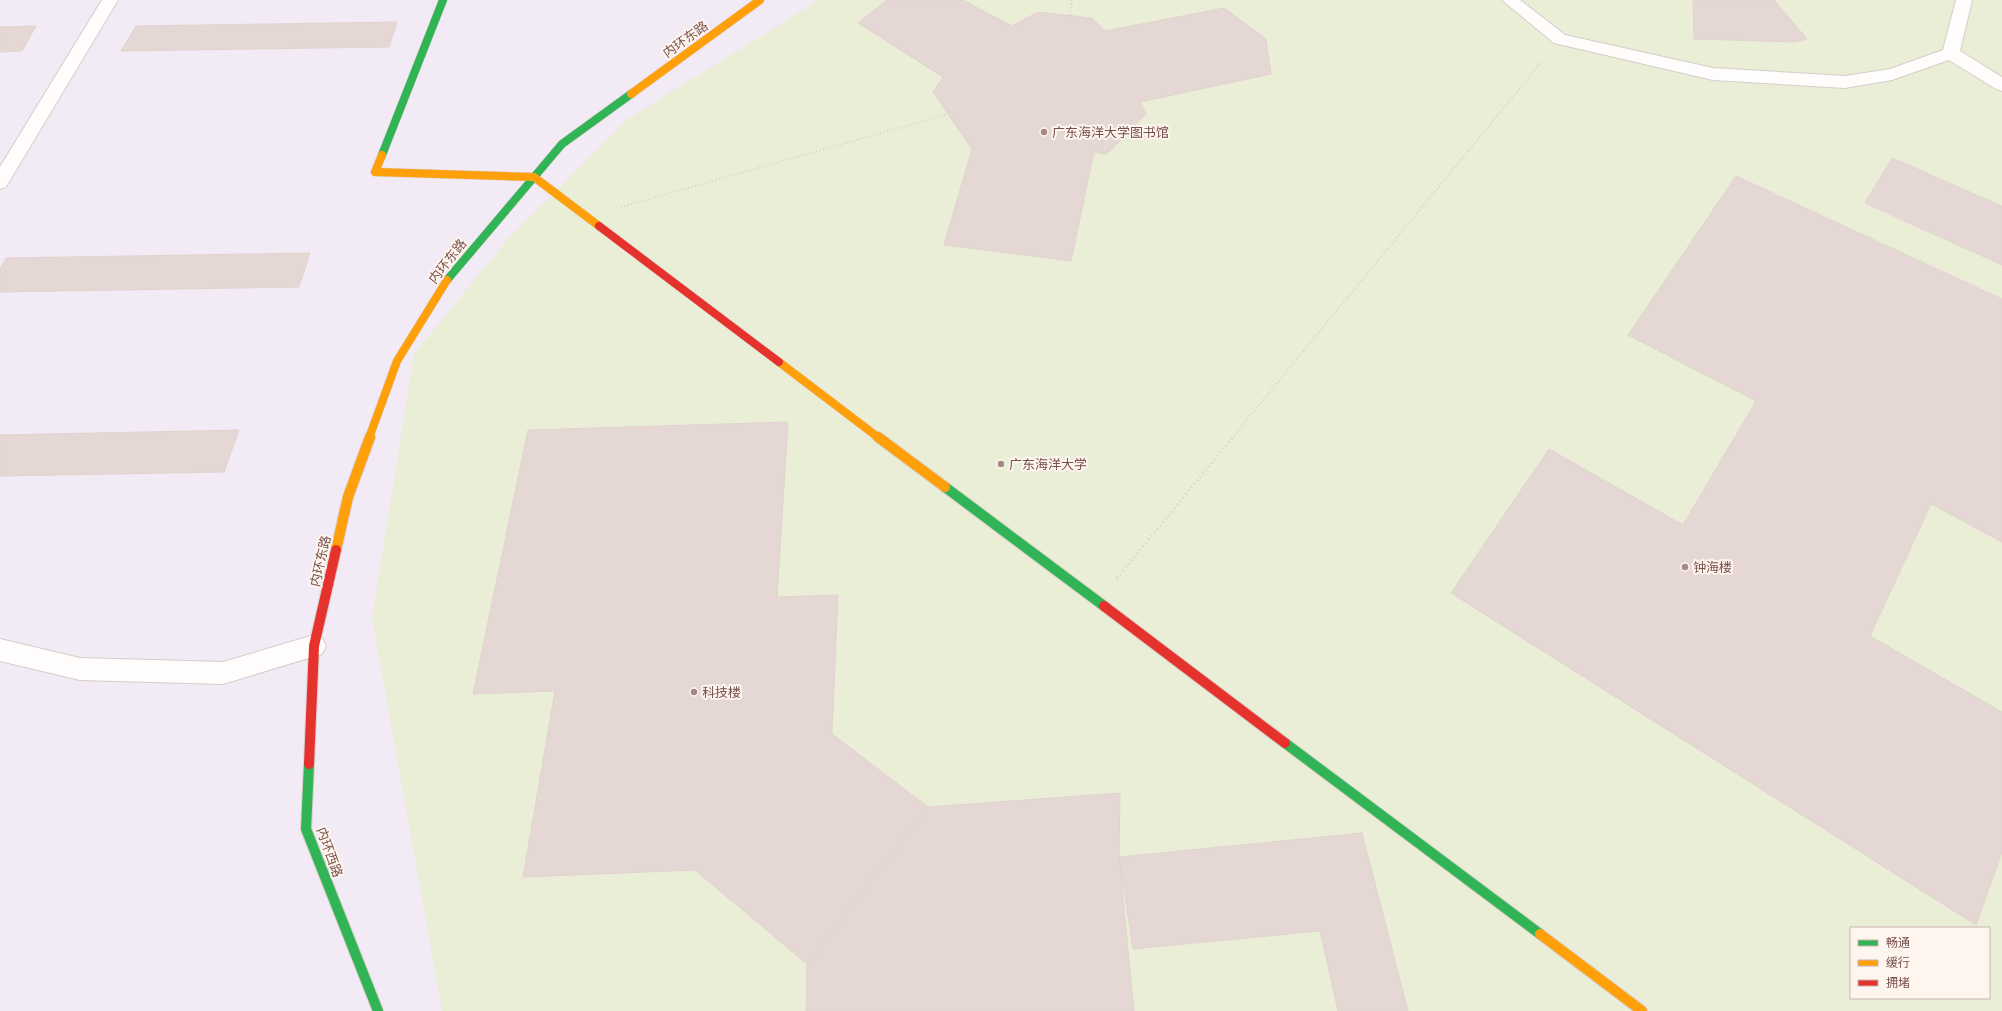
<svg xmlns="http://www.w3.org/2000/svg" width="2002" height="1011" font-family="'Nunito Sans','Noto Sans SC',sans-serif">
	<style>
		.education { fill: #f2eaf4; fill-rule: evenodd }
		.green { fill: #eaeed7; fill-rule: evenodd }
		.building { fill: #e5d7d4; stroke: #e1d3cf }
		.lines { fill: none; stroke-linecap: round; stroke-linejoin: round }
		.street-casing { stroke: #d7ccc9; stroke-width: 2 }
		.fast-far1-casing { stroke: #d9ceca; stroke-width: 9 }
		.fast-casing { stroke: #d9ceca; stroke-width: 12 }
		.slow-far1-casing { stroke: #d9ceca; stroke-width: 9 }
		.slow-casing { stroke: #d9ceca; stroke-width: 12 }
		.jam-far1-casing { stroke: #d9ceca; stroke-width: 9 }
		.jam-casing { stroke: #d9ceca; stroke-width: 12 }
		.path-far1 { stroke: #dad0ce; stroke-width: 2; stroke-dasharray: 1 2.5; stroke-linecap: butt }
		.path { stroke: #dad0ce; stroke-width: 3; stroke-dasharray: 1 3.5; stroke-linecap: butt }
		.street { fill: #fefdfc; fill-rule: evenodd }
		.fast-far1 { stroke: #30b455; stroke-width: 8 }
		.fast { stroke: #30b455; stroke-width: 10 }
		.slow-far1 { stroke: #ff9f0a; stroke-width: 8 }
		.slow { stroke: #ff9f0a; stroke-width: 10 }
		.jam-far1 { stroke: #e5322d; stroke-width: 8 }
		.jam { stroke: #e5322d; stroke-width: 10 }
		.poi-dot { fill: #a58884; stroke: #fff5ef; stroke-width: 1.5 }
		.labels { text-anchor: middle; stroke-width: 4; stroke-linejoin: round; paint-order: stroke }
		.street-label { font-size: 13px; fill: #78504b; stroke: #fff5ef }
		.poi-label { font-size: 13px; fill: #78504b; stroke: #fff5ef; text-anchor: start }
	</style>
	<rect width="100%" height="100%" fill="#f8f1ed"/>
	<path class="education" d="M0,0H2002V1011H0ZM1851,928H1989V998H1851Z"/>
	<path class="green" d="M819,0H2002V1011H442L372,618L414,354L507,240L628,119ZM1851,928H1989V998H1851Z"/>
	<path class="building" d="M887,0H963L1012,26L1038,12L1092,18L1105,31L1224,8L1266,39L1271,74L1140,102L1146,114L1107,154L1094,152L1071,261L944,245L972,149L933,92L943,77L858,23Z
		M1693,0H1774L1807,39L1794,42L1694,39Z
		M397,22L389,47L121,51L136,26Z
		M36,26L22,51L0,52V27Z
		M1892,158L2002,206V265L1865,203Z
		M1736,176L2002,299V542L1931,504L1870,636L2002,712V852L1976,925L1451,593L1549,449L1683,525L1756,401L1628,335Z
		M310,253L299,287L0,292V269L6,258Z
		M788,422L777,597L838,595L832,734L928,807L807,964L695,870L523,877L555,691L473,694L528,430Z
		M239,430L224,472L0,476V435Z
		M1120,793L1119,857L1134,1011H806L807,964L928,807Z
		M1362,833L1408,1011H1338L1320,931L1133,949L1119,857Z"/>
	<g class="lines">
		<defs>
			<path id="street" d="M102,0H118L6,187L0,189V167Z
				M1502,0H1520L1565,35L1713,68L1845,76L1890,69L1943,50L1956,0H1972L1960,51L2002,77V91L1996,89L1949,60L1892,80L1845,88L1713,80L1554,43Z
				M314,635L322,638L326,646L322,654L223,684L80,680L0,661V639L80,658L223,662Z"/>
			<path id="fast-far1" d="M382,155L443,0
				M447,280L562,144L631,94"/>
			<path id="fast" d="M945,487L1104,606
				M1285,743L1540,934
				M309,764L306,829L378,1011"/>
			<path id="slow-far1" d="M631,94L760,0
				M382,155L375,172L534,177L599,226
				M779,362L879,438
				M369,438L397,361L447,280"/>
			<path id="slow" d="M878,437L945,487
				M336,550L348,497L370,437
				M1540,934L1642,1011"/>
			<path id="jam-far1" d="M599,226L779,362"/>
			<path id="jam" d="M1104,606L1285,743
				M309,764L314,646L336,550"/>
		</defs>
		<use href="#street" class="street-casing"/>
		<use href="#fast-far1" class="fast-far1-casing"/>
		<use href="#fast" class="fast-casing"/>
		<use href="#slow-far1" class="slow-far1-casing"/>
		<use href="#slow" class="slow-casing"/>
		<use href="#jam-far1" class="jam-far1-casing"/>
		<use href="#jam" class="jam-casing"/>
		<path class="path-far1" d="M1070,15L1072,0
			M621,207L948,114
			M1232,438L1543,60"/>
		<path class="path" d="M1117,578L1233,437"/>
		<use href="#street" class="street"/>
		<use href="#fast-far1" class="fast-far1"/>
		<use href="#fast" class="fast"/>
		<use href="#slow-far1" class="slow-far1"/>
		<use href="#slow" class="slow"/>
		<use href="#jam-far1" class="jam-far1"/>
		<use href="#jam" class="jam"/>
	</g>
	<g class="poi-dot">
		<circle cx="1044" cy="132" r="4"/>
		<circle cx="1001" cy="464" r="4"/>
		<circle cx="1685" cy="567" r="4"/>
		<circle cx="694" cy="692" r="4"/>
	</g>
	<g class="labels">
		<g class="street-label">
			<text transform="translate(685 39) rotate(-36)" y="5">内环东路</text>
			<text transform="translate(447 261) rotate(-52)" y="5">内环东路</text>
			<text transform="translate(320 561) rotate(-77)" y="5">内环东路</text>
			<text transform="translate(330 852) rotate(70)" y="5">内环西路</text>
		</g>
		<g class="poi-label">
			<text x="1052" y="137">广东海洋大学图书馆</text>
			<text x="1009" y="469">广东海洋大学</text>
			<text x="1693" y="572">钟海楼</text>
			<text x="702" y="697">科技楼</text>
		</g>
	</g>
	<rect x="1850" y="927" width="140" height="72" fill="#fff5ef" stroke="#c9b3ad"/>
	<rect x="1858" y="940" width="20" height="6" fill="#30b455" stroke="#c9b3ad"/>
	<text x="1886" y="947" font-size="12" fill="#78504b">畅通</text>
	<rect x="1858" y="960" width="20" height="6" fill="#ff9f0a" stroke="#c9b3ad"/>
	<text x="1886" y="967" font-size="12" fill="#78504b">缓行</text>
	<rect x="1858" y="980" width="20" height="6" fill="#e5322d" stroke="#c9b3ad"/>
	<text x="1886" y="987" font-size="12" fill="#78504b">拥堵</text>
</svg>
